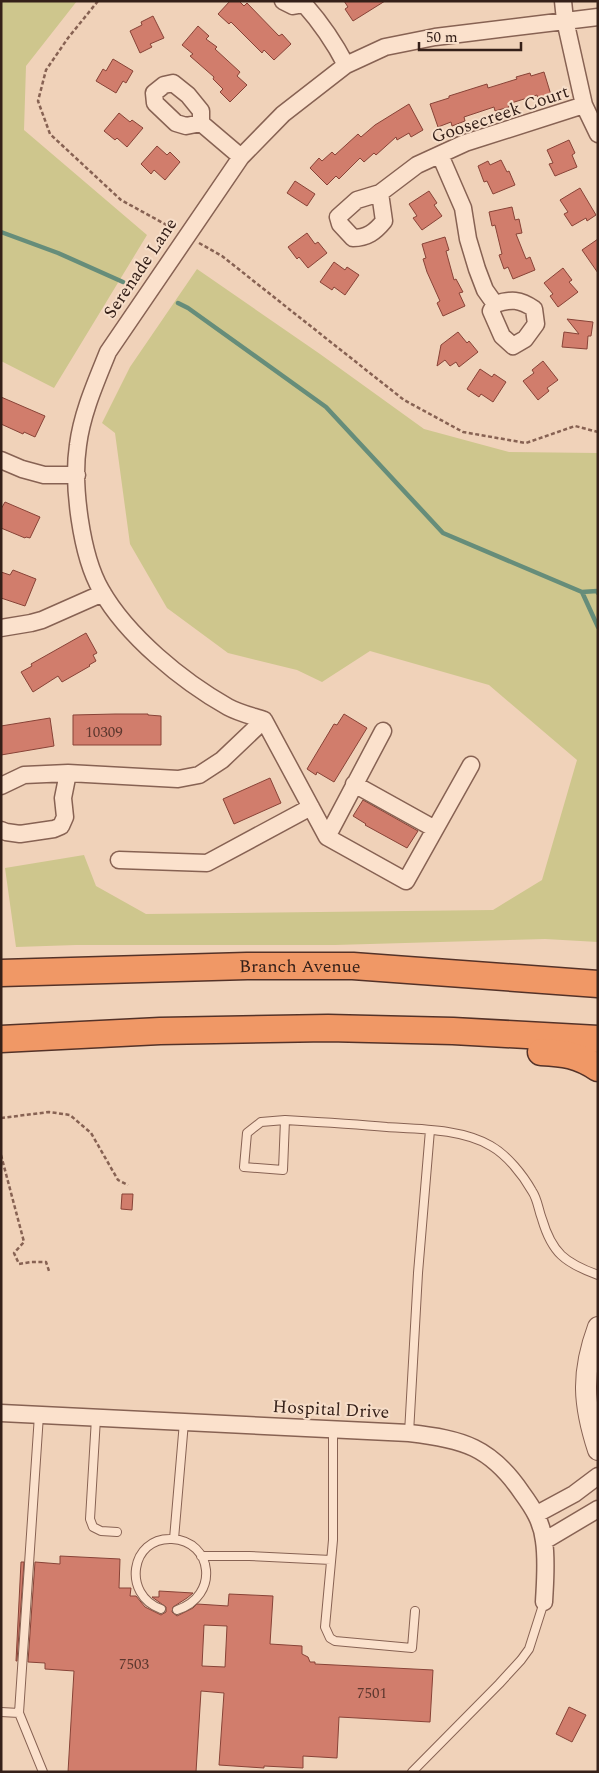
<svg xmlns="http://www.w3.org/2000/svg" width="599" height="1773" font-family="Spectral,serif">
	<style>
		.green { fill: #cec68d }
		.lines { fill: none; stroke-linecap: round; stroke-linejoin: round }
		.stream { stroke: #668d7a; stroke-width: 4.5 }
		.building { fill: #d17d6c; stroke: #884337; fill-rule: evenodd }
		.service-casing { stroke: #876253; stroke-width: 10 }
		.minor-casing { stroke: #876253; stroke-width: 19 }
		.tertiary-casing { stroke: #876253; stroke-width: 22 }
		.trunk-casing { stroke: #543228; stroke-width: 29 }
		.path { stroke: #876253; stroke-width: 2.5; stroke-dasharray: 4 2.5; stroke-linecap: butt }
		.service { stroke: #fbe1cc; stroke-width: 8 }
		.minor { stroke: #fbe1cc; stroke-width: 16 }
		.tertiary { stroke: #fbe1cc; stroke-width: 20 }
		.trunk { stroke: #f09866; stroke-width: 26 }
		.labels { text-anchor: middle; stroke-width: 4; stroke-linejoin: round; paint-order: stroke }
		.number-label { font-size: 15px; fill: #5c372e }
		.street-label { font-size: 18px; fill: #352019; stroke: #f7dec9 }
	</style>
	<rect width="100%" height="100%" fill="#f0d2b9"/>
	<path class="green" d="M1,1H77L26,66L24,130L147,235L54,388L1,361Z
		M197,269L320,354L424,429L509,452L598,453V942L545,939L335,945H76L16,947L5,868L84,855L96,886L146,914L493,910L542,880L577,760L489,685L370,651L322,682L297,670L228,653L167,608L130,544L115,433L102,423L130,367Z"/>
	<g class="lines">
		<path class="stream" d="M1,232L58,253L123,282
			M178,303L188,308L326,407L443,533L582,592L598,627
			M582,592L597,591L598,593"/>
	</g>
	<path class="building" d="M230,1H239L244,6L247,3L279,36L282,34L291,44L274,60L264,50L262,53L231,22L229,24L218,14Z
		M344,1H385L353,21L345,9L348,7Z
		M153,16L164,38L150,44L152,47L140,53L130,31L142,25L141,22Z
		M198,26L209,36L206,39L217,47L215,49L240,72L237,76L247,85L230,102L220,92L223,89L213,79L214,77L190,56L193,54L182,45Z
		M113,59L133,71L126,83L123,81L116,93L96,81L103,69L106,71Z
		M544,72L551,95L538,99L537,95L508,104L509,107L495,111L494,107L464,117L465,121L452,126L451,122L438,127L430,104L449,98V96L487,84L488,88L517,79L516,77L530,73L531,76Z
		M409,104L423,130L411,137L409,133L397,140L396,137L376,155L374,153L364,162L360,158L339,179L336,176L327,185L310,168L319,158L322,161L332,152L335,155L358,134L361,137L375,125Z
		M119,113L130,122L132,120L143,128L127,147L117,138L115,140L104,131Z
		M569,140L575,153L572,155L577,167L555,176L549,164L553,163L547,150Z
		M157,146L167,155L170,152L180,162L165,180L154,170L151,174L141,164Z
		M501,160L507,172L509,171L515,185L493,194L487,181L484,182L478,166L488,161L490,165Z
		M295,181L315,194L307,206L287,193Z
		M580,188L596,215L587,221L586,218L572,226L564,214L568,212L560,200Z
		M429,191L437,203L434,205L442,216L422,230L413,218L417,216L409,204Z
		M512,207L515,220L519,219L522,233L516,234L526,259L530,257L535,270L513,279L508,267L504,269L499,255L502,254L495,225L492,226L489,212Z
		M307,233L315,244L318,242L327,253L308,268L299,257L297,259L288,247Z
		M445,237L449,250L446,251L454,280L456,279L463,292L459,293L465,306L443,316L437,303L440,301L427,272L423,259L426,258L422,244Z
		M598,239V273L582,250Z
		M334,262L345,270L347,267L359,275L345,295L334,287L332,290L320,282Z
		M563,268L572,280L569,282L578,292L558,307L550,296L553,294L544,283Z
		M567,319L593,322L591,336H588L587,349L562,347L564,332L579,334Z
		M458,332L467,343L469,341L478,352L459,367L456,362L450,366L445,360L437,366L441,345Z
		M543,361L558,380L547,388L549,391L538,400L523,381L534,373L532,370Z
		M480,369L492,377L494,374L506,382L493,402L481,394L479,397L467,389Z
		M1,397L45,416L35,437L24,432L23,434L1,424Z
		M5,502L40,517L30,538L26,537L25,538L1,528V509Z
		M13,570L36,579L25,606L1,598V572L10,575Z
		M86,633L97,653L93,655L96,661L89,665L90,666L62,682L58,676L33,692L21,672L32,666L31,664Z
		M115,714H148V715L161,716V745H73V715Z
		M344,714L367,728L334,782L317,772L316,775L307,769L334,724L337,725Z
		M50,718L54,746L1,755V726Z
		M270,778L281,803L234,824L223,799Z
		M363,800L418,831L407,848L365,825L366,824L353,816Z
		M122,1194H133L132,1210L121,1209Z
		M60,1556L120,1559L119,1588H131L130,1596H136L145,1607L161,1615L166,1612V1607L152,1597H159V1591L193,1593L187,1598L173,1607L172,1612L177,1616L193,1608L197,1604L228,1606L229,1594L273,1596L270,1644L302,1646V1654L308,1657L310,1662H315V1664L433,1670L430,1722L339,1717L337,1758L303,1756V1768L264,1766V1768L219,1765L224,1693L201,1691L196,1772H68L74,1671L45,1669V1663L28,1662L35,1562L60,1564ZM204,1625L227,1626L225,1667L202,1666Z
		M21,1562H24L17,1661H16Z
		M569,1707L586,1715L572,1742L556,1734Z"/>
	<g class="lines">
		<defs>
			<path id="service" d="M285,1120L283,1170L244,1167L247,1133L261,1122L285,1120C319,1122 353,1124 387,1127C420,1129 463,1129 491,1146C507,1155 523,1175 532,1191C538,1200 538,1209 542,1219C552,1253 565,1263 598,1275
				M39,1415L19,1713L43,1772
				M96,1418L90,1519L93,1527L101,1531L117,1532
				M333,1428V1540L325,1627L330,1638L335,1641L412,1648L415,1611
				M409,1433L418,1273L430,1130
				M174,1539L184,1422
				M201,1556H249L331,1560
				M161,1609C122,1595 130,1537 172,1539C213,1541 220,1596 177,1610
				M1,1712L19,1713
				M412,1772L499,1684L521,1660L529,1649L544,1602"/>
			<path id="minor" d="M283,1L293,6L304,4
				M304,1V4C321,23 334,42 346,65
				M563,1L565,20L584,105L598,134
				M201,123L186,126L176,123L155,103L154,93L164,85L173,83L188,95L201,111V123L241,157
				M440,155L463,208L468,239L477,269L485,290L495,304L491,311L502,336L513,346L525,339L536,324L534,309C520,299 511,299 495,304
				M380,193L384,221C375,232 367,238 353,238L340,224L338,217L357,200L380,193L417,165L465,143L584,105
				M1,460L22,469L44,475H77
				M1,628L31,623L42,620L103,593
				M264,720C252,716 239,713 228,707C182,681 127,636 101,590C81,555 72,485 78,445C82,413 96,382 108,352L241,157L283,114L346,65L385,47L435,37L598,17
				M264,720L327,837L406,881L471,765
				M68,773L178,779L199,775L222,760L264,720
				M354,784L435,829
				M1,786L24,775L68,773L63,798L65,817L61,826L54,829L20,834L6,832L1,830
				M327,837L383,731
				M119,860L207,863L311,807
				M1,1413L409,1433C463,1439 491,1447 522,1493C533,1508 542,1522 544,1541C547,1561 545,1582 544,1602
				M537,1514L574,1494L598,1476
				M544,1541L598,1509"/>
			<path id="tertiary" d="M598,1327C581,1373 583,1404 598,1450"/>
			<g id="trunk">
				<path id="s1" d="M1,973L247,966H353L598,984"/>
				<path d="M1,1039L160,1031L328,1028L453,1031L598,1039"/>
				<path d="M541,1052C564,1053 578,1055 598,1068"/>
			</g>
		</defs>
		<use href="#service" class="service-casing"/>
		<use href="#minor" class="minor-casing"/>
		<use href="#tertiary" class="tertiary-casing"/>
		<use href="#trunk" class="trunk-casing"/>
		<path class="path" d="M98,1L68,38L46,70L38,101L50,134L121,200L174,229
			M199,243L222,256L404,400L463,432L526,443L575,426L598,432
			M1,1118L49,1112L70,1115L91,1133L118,1180L128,1185
			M1,1155L24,1242L14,1253L19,1264L31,1262H46L49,1271"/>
		<use href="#service" class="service"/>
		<use href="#minor" class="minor"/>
		<use href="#tertiary" class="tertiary"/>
		<use href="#trunk" class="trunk"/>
	</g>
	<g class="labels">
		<g class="number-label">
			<text x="104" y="737">10309</text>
			<text x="134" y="1669">7503</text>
			<text x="372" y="1698">7501</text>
		</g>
		<g class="street-label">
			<text transform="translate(500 114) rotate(-19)" y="6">Goosecreek Court</text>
			<text transform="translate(140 268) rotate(-56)" y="6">Serenade Lane</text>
			<text dy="6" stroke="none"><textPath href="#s1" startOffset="299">Branch Avenue</textPath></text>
			<text transform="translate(331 1409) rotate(3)" y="6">Hospital Drive</text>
		</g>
	</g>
	<rect width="599" height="1773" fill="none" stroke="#352019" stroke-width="5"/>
	<path d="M419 42v8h102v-8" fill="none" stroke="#352019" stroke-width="2.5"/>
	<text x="426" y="42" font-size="15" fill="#352019" stroke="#f7dec9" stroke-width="4" paint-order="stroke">50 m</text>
</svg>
